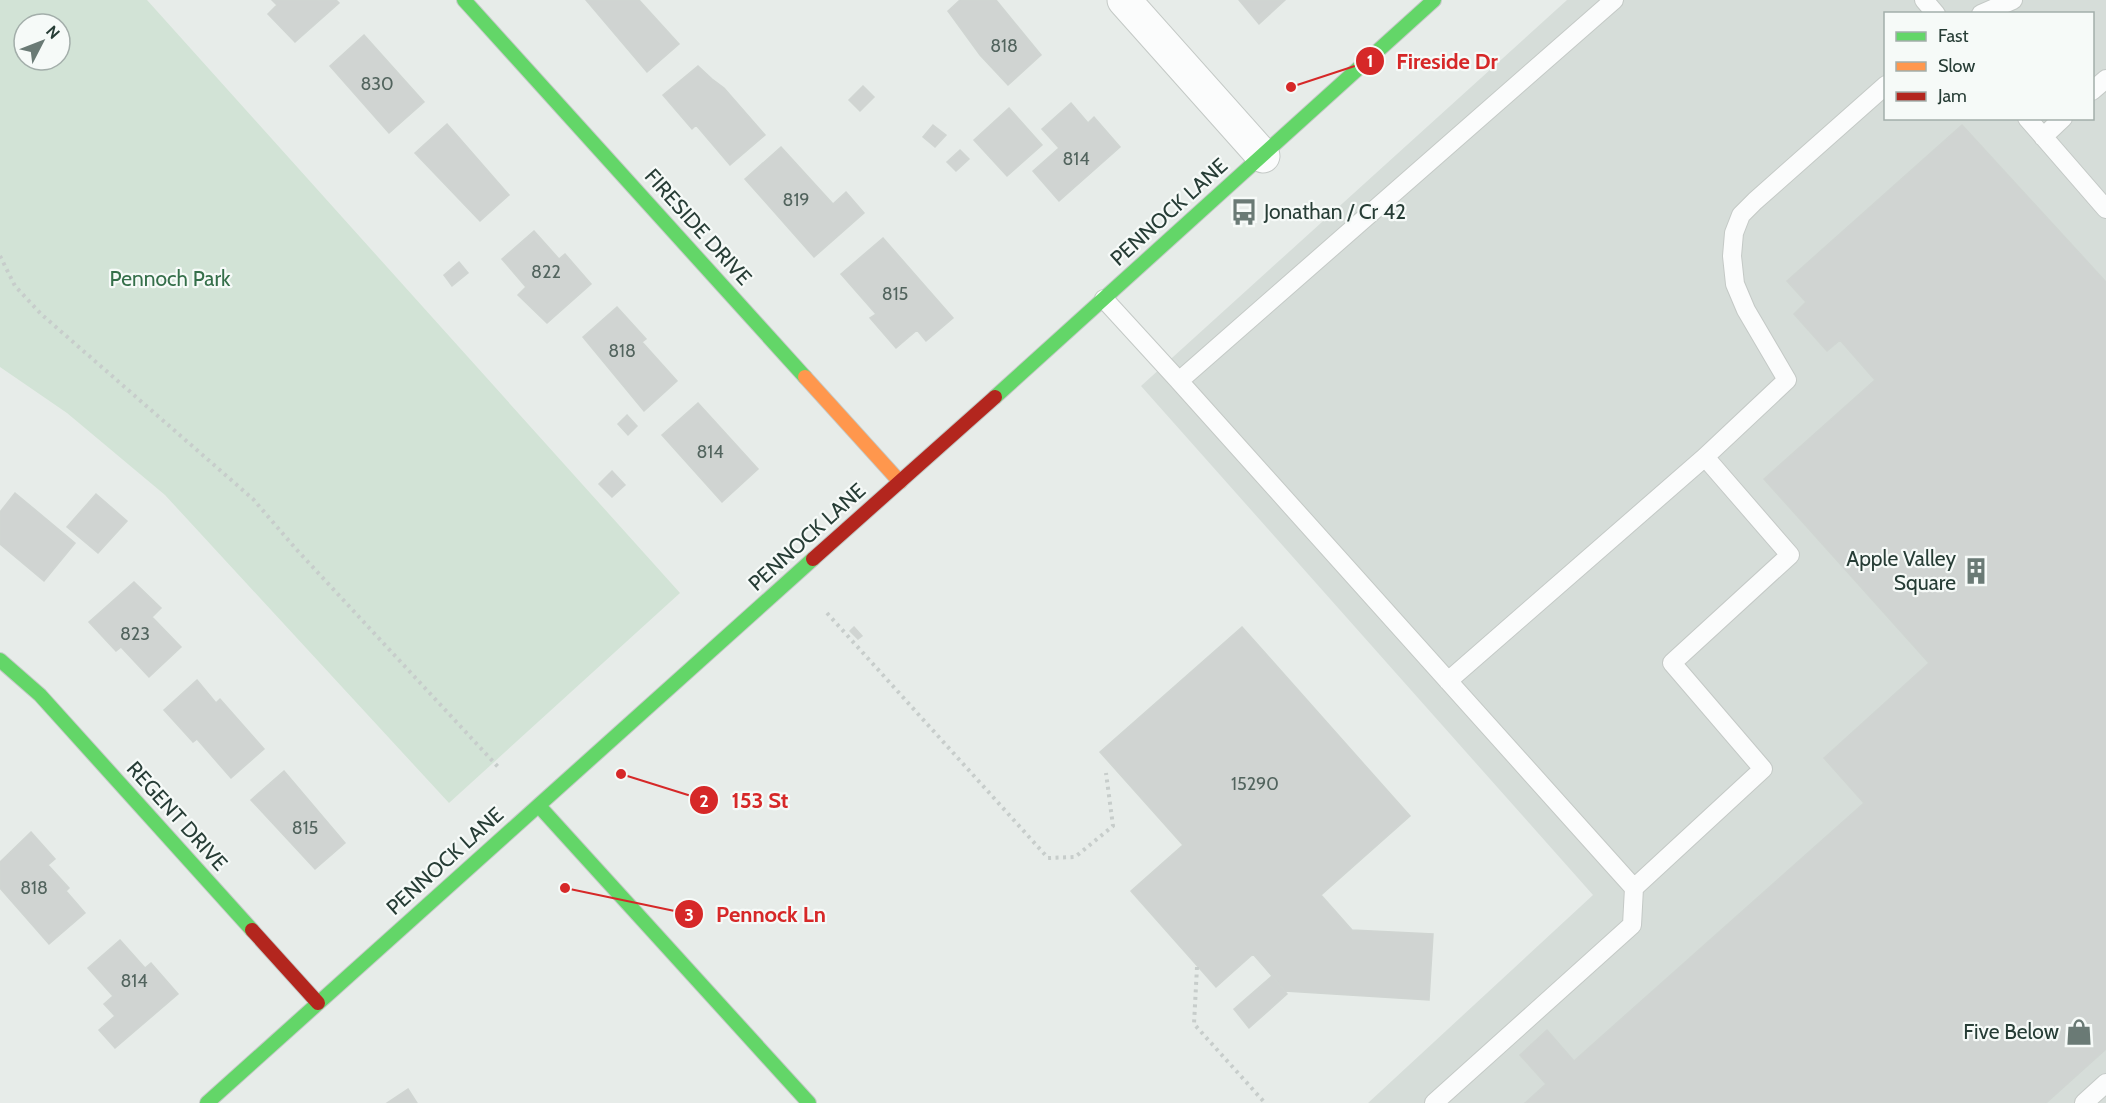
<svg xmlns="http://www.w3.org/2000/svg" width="2106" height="1103" font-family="Cabin,sans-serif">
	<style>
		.built { fill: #d6ddd9; fill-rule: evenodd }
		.green { fill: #d2e3d6; fill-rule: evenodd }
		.building { fill: #d0d4d2; stroke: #d0d5d2; stroke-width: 1.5 }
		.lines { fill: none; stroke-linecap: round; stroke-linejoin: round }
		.lane-casing { stroke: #c4c9c6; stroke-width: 20 }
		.street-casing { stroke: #c4c9c6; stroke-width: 35 }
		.fast-casing { stroke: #c3c9c6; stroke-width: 16 }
		.slow-casing { stroke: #c3c9c6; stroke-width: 16 }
		.jam-casing { stroke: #c3c9c6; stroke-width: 16 }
		.path { stroke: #c7cdcb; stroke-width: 4; stroke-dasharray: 3 4.5; stroke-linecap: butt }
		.lane { stroke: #fbfcfc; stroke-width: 18 }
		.street { stroke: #fbfcfc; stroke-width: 33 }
		.fast { stroke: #63d668; stroke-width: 14 }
		.slow { stroke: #ff974d; stroke-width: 14 }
		.jam { stroke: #b3261e; stroke-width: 14 }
		.labels { text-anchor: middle; stroke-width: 4.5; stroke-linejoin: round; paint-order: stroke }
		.number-label { font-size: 18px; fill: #52645e }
		.street-label { font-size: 21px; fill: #273d36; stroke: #f6faf8 }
		.poi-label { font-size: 21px; fill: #273d36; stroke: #f6faf8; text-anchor: end }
		.park-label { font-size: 21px; fill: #356f4a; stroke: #f6faf8 }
		.leader { fill: none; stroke: #d62828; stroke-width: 2 }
		.callout-dot { fill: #d62828; stroke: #f6faf8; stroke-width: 2 }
		.mark-label { font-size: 18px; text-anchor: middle; font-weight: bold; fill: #fff }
		.callout-label { font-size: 22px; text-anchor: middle; font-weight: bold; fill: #d62828; stroke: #f6faf8; stroke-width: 4.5; stroke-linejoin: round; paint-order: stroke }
	</style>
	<rect width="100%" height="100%" fill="#e7ece9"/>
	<path class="built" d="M1567,0H2106V1103H1368L1593,895L1141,386ZM1886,14H2092V118H1886Z"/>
	<path class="green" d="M0,0H147L680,593L449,803L165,495L67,413L0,367ZM24,24H60V60H24Z"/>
	<path class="building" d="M272,0H336L339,3L295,42L268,14L277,5Z
		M586,0H639L679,44L647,72Z
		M960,0H996L1041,55L1008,85L980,55L948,11Z
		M1239,0H1285L1259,24Z
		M364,35L424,102L389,133L330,66Z
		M698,66L712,79L724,88L765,135L730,165L696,125L692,129L663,95Z
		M863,86L874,97L860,111L849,100Z
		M1071,103L1088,123L1094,117L1120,147L1059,201L1033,171L1059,148L1042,129Z
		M1009,108L1042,145L1007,176L974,140Z
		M447,124L509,195L480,221L415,153Z
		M933,125L946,135L935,147L923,137Z
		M1962,125L2106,282V1049L2046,1103H1525L1546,1084L1520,1055L1547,1030L1574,1061L1864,803L1824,758L1929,663L1764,479L1875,380L1840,340L1827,351L1794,314L1806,302L1787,281Z
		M781,147L833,204L846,192L864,213L814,257L745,179Z
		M960,150L969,159L956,171L947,162Z
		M534,231L559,259L565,254L591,284L547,323L518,295L526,287L502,259Z
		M883,238L953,318L926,341L917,330L896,348L870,318L876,314L841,274Z
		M459,262L468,273L452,286L444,275Z
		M617,307L646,339L642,342L677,381L644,411L583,337Z
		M698,403L758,469L722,502L662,435Z
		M627,415L637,426L628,435L618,424Z
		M612,471L625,485L612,497L599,484Z
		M15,493L75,543L44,581L0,544V512Z
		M96,494L127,521L98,553L67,527Z
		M134,582L161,608L152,617L181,647L149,677L121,647L116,651L89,622Z
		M854,627L862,636L858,639L850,631Z
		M1242,627L1410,816L1321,895L1352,930L1433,934L1429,1000L1285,991L1253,954L1216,987L1131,891L1183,845L1100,752Z
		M197,680L216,703L220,699L264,749L231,778L197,739L193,742L164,710Z
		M284,771L345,843L315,869L251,800Z
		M31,832L55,859L48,865L69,888L66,891L85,913L49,944L0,888V862Z
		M120,940L145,968L151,963L178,994L115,1048L99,1030L115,1016L104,1004L113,996L88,968Z
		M1272,976L1287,994L1249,1028L1234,1009Z
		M408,1089L417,1103H387Z"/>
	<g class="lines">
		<defs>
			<path id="lane" d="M1614,0L1179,381L1634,888L1763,769L1672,663L1790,555L1705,457
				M1924,0L1936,14
				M1981,14L2013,0
				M2092,91L2106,79
				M2027,118L2106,209
				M2043,137L2063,118
				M1104,299L1179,381
				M1448,681L1705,457L1787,380L1746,310L1735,284L1732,256L1734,233L1741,215L1755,201L1886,85
				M1434,1103L1632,925L1634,888
				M2084,1103L2106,1083"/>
			<path id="street" d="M1124,0L1263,156"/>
			<path id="fast" d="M464,0L805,377
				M995,397L1434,0
				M0,660L40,695L252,930
				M539,806L809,1103
				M207,1103L813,559"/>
			<path id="slow" d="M805,377L900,482"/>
			<path id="jam" d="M813,559L995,397
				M252,930L318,1003"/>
		</defs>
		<use href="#lane" class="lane-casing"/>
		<use href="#street" class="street-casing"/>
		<use href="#fast" class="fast-casing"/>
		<use href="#slow" class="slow-casing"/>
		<use href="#jam" class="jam-casing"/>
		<path class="path" d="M0,256L15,286L41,314L253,499L296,549L500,769
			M827,613L1048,858L1075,857L1113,826L1106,773
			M1197,967L1194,1024L1265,1103"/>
		<use href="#lane" class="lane"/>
		<use href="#street" class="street"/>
		<use href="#fast" class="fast"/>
		<use href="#slow" class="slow"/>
		<use href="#jam" class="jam"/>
	</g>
	<defs>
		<symbol id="bus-bare" viewBox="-9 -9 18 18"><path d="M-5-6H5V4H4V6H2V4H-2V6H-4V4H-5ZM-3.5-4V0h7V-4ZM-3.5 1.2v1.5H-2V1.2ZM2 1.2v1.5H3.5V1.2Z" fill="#6a7a75" stroke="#f6faf8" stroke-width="2.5" paint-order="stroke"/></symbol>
		<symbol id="building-bare" viewBox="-9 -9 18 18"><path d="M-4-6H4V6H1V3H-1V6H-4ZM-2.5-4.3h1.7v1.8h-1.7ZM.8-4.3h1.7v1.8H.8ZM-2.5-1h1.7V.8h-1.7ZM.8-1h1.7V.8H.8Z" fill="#6a7a75" stroke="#f6faf8" stroke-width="2.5" paint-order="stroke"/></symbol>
		<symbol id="shop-bare" viewBox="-9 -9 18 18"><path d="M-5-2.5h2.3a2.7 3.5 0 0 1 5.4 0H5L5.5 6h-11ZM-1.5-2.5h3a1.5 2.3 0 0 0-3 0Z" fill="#6a7a75" stroke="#f6faf8" stroke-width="2.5" paint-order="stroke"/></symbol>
	</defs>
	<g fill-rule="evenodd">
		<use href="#bus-bare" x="1225" y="193" width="38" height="38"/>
		<use href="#building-bare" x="1957" y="552" width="38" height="38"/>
		<use href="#shop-bare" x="2060" y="1013" width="38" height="38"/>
	</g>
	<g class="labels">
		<g class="number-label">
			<text x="1004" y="52">818</text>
			<text x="377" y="90">830</text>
			<text x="1076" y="165">814</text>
			<text x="796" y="206">819</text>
			<text x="546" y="278">822</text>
			<text x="895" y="300">815</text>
			<text x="622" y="357">818</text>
			<text x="710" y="458">814</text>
			<text x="135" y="640">823</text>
			<text x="1255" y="790">15290</text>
			<text x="305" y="834">815</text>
			<text x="34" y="894">818</text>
			<text x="134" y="987">814</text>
		</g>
		<g class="street-label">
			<text transform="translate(1169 212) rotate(-42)" y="7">PENNOCK LANE</text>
			<text transform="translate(698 227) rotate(48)" y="7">FIRESIDE DRIVE</text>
			<text transform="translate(807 537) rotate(-42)" y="7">PENNOCK LANE</text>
			<text transform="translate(177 816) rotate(48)" y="7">REGENT DRIVE</text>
			<text transform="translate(445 861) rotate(-42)" y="7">PENNOCK LANE</text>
		</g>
		<g class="poi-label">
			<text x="1264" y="219" text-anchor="start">Jonathan / Cr 42</text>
			<text x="1956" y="566">Apple Valley<tspan x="1956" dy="24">Square</tspan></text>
			<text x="2059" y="1039">Five Below</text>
		</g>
		<g class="park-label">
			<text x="170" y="286">Pennoch Park</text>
		</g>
	</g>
	<path class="leader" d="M1291 87L1370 61M621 774L704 800M565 888L689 914"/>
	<g class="callout-dot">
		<circle cx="1291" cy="87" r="6"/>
		<circle cx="621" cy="774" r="6"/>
		<circle cx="565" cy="888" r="6"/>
		<circle cx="1370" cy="61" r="15"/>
		<circle cx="704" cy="800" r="15"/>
		<circle cx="689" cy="914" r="15"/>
	</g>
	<g class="mark-label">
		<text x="1370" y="67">1</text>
		<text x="704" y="807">2</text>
		<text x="689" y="921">3</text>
	</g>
	<g class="callout-label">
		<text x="1447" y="69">Fireside Dr</text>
		<text x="760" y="808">153 St</text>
		<text x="771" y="922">Pennock Ln</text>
	</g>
	<rect x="1884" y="12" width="210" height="108" fill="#f6faf8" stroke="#a3aeaa" stroke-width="1.5"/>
	<rect x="1896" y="32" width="30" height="9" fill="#63d668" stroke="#a3aeaa" stroke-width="1.5"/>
	<text x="1938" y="42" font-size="18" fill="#273d36">Fast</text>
	<rect x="1896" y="62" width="30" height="9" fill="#ff974d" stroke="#a3aeaa" stroke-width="1.5"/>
	<text x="1938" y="72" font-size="18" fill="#273d36">Slow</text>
	<rect x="1896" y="92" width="30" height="9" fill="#b3261e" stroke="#a3aeaa" stroke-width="1.5"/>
	<text x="1938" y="102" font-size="18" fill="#273d36">Jam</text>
	<g transform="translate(42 42) rotate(48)"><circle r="28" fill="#f6faf8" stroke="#a3aeaa" stroke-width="1.5"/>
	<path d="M0-4.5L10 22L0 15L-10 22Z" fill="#6a7a75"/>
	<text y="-9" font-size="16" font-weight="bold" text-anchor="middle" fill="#273d36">N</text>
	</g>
</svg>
